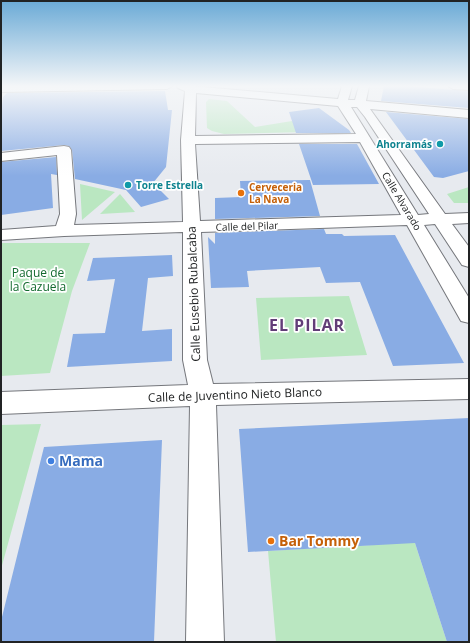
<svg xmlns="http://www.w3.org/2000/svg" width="470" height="643" font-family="'Open Sans',sans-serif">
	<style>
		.green { fill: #bae7c1 }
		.building { fill: #89ace4 }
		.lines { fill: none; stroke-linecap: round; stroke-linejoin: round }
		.minor-casing { stroke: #75777c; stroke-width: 2 }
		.minor { fill: #fff; fill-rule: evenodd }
		.culture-dot { fill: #0f9aa8; stroke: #fff; stroke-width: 1.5 }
		.food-dot { fill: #e8710a; stroke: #fff; stroke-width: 1.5 }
		.shop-dot { fill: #3f7fe0; stroke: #fff; stroke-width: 1.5 }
		.labels { text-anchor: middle; stroke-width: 3.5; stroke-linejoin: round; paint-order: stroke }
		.far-culture-label { font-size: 10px; font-weight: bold; fill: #0d838f; stroke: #fff; text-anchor: end }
		.far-food-label { font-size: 10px; font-weight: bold; fill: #c56008; stroke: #fff; text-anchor: start }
		.far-street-label { font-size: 10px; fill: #212324; stroke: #fff }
		.park-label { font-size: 12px; fill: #136a2f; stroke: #fff }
		.street-label { font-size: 12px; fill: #212324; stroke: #fff }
		.near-shop-label { font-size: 14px; font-weight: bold; fill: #366cbe; stroke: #fff; text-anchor: start }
		.near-food-label { font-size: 14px; font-weight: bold; fill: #c56008; stroke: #fff; text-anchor: start }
		.district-label { font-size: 16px; font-weight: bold; letter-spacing: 1px; fill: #613d77; stroke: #fff }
	</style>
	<rect width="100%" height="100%" fill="#e7eaef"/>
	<path class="green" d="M209,99L227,101L255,127L292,121L307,132L224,134L212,131L207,128L206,102Z
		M80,184L115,192L82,220Z
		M469,187V203H454L447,194Z
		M120,194L135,212L100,214Z
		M1,243H90L72,291L50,373L1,376Z
		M349,296L367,355L261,360L256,298Z
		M41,424L1,569V425Z
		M402,503L447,642H276L268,551L373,545Z"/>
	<path class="building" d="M384,86H404L469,91V108L381,101Z
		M165,91L168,110H172L166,167L153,183L169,199L141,207L126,190L75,179L72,150L69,146L64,145L1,151L2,105L3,97L7,93Z
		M319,108L349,130L351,133H296L289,112Z
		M386,112L469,119V171L443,178L434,177Z
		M299,144H357L379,184L313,185Z
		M56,157L57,175L51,174L53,208L1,215V162Z
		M310,180L320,216L215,219V198L241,197L240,181Z
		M324,229L326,234H342L344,236L395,235L464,363L393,366L360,282L326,283L320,267L247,271L249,287L211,288L208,237L215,244V233Z
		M172,255L173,276L148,278L142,331L172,329V361L67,367L73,334L105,333L115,279L87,281L93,258Z
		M469,418V642H447L415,543L248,552L239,429Z
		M162,440L154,642H1V621L44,447Z"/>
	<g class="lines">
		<defs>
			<path id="minor" d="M1,86H172L167,89L1,92Z
				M177,86H191L338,99L342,86H352L348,100H355L359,86H369L366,101L469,110V118L370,109L445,214L469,213V223L452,224L469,247V267L462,265L435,224L424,225L469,298V323L461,321L407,225L201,232L207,360L213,384L469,379V399L216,405L224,642H186L190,406L1,414V392L188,385L183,360V232L64,236L1,240V230L56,226L60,214L57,155L1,161V153L64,146L69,147L71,150L76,214L74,225L183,222L181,140L185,91L178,88ZM196,93L338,106L356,134L195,136ZM351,107H357L365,117L429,214L418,215ZM360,142L401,215L200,221L195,144Z
				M448,86H469V90L453,89Z"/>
		</defs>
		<use href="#minor" class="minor-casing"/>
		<use href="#minor" class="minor"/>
	</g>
	<linearGradient id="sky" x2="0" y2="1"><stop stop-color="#6aaad6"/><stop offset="0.49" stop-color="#f4f6f8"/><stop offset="1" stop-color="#f4f6f8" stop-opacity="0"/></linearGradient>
	<rect width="470" height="176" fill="url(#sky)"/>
	<g class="culture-dot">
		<circle cx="440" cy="144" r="4"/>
		<circle cx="128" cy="185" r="4"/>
	</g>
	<g class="food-dot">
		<circle cx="241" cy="193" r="4"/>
		<circle cx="271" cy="541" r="4"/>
	</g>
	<circle class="shop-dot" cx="51" cy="461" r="4"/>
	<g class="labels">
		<g class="far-culture-label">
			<text x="432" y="148">Ahorramás</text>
			<text x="136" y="189" text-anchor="start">Torre Estrella</text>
		</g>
		<g class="far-food-label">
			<text x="249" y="191">Cerveceria<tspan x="249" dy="12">La Nava</tspan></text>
		</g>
		<g class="far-street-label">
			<text transform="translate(402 201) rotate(59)" y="4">Calle Alvarado</text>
			<text transform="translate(247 226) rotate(-2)" y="4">Calle del Pilar</text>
		</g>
		<g class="park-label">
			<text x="38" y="277">Paque de<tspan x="38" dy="14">la Cazuela</tspan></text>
		</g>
		<g class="street-label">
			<text transform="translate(194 294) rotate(-92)" y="4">Calle Eusebio Rubalcaba</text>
			<text transform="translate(235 395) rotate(-2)" y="4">Calle de Juventino Nieto Blanco</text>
		</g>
		<g class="near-shop-label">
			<text x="59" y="466">Mama</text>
		</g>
		<g class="near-food-label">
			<text x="279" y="546">Bar Tommy</text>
		</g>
		<g class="district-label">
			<text x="307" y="331">EL PILAR</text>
		</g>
	</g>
	<rect width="470" height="643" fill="none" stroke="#212324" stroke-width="4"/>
</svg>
